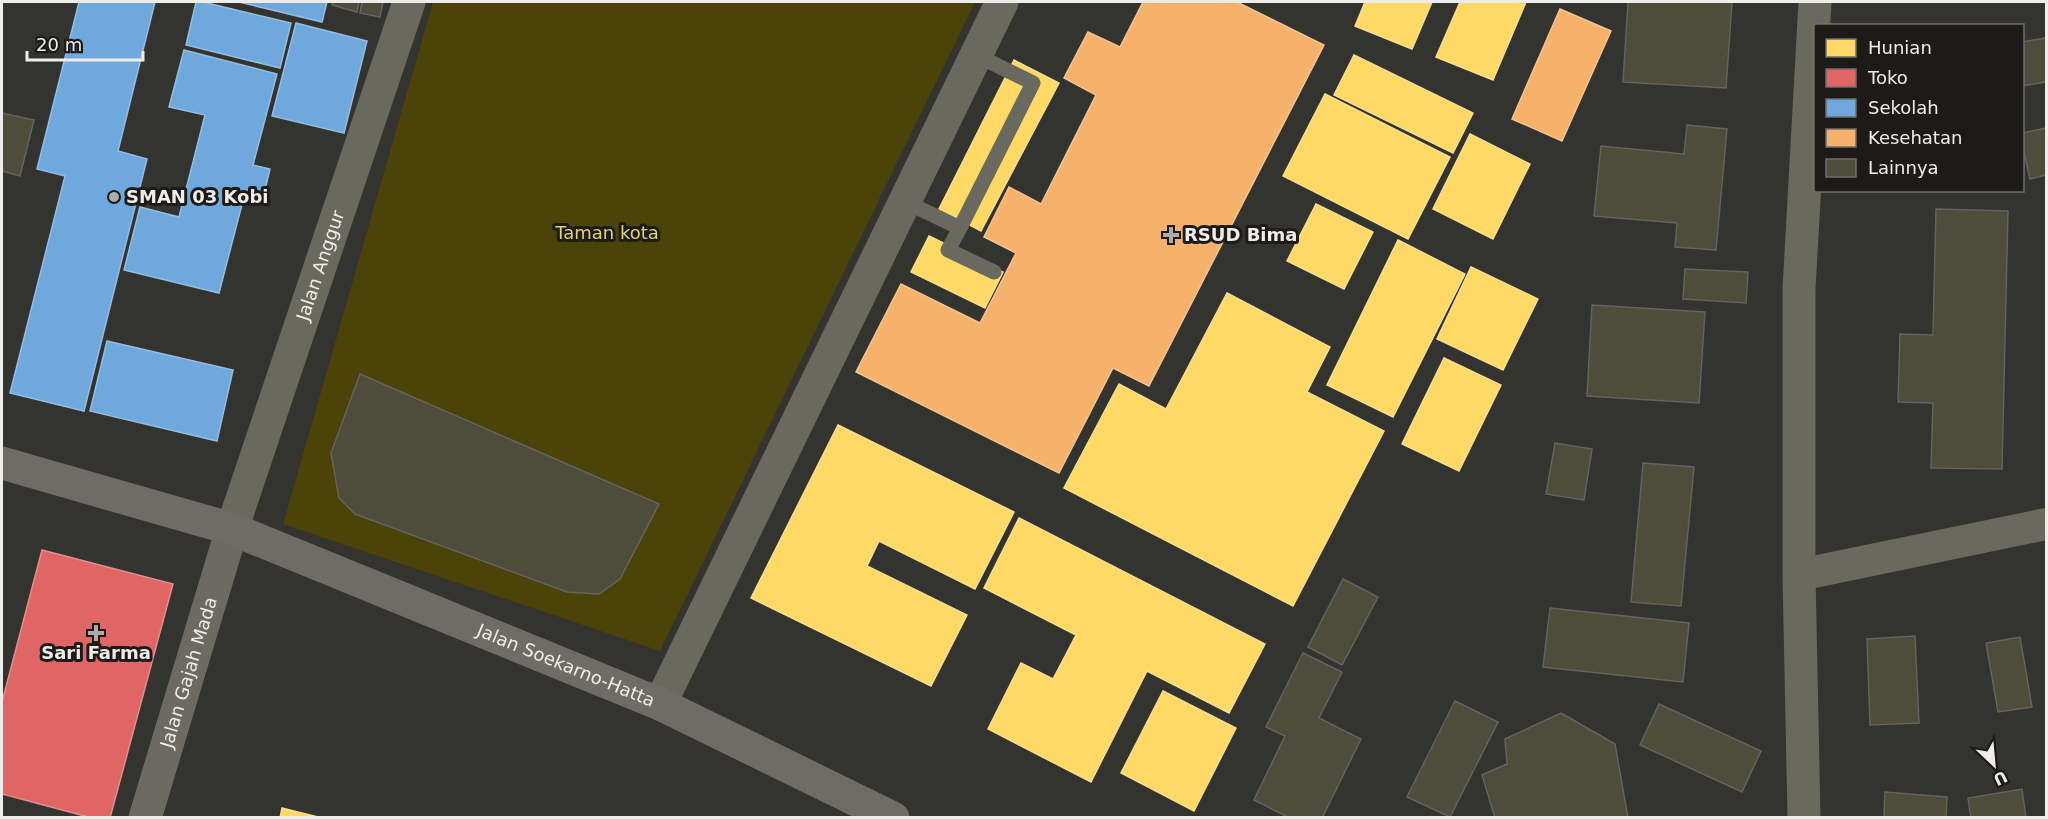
<svg xmlns="http://www.w3.org/2000/svg" width="2048" height="819" font-family="'DejaVu Sans',sans-serif">
	<style>
		.green { fill: #4c4309 }
		.homes { fill: #ffd966; stroke: #fadf8e; stroke-width: 1.5 }
		.shops { fill: #e06666; stroke: #e48e8e; stroke-width: 1.5 }
		.schools { fill: #6fa8dc; stroke: #95bde0; stroke-width: 1.5 }
		.health { fill: #f6b26b; stroke: #f4c491; stroke-width: 1.5 }
		.building { fill: #4e4c3b; stroke: #636360; stroke-width: 1.5 }
		.lines { fill: none; stroke-linecap: round; stroke-linejoin: round }
		.service { stroke: #6a6960; stroke-width: 15 }
		.minor { stroke: #6a6960; stroke-width: 32 }
		.tertiary { stroke: #6a6960; stroke-width: 33 }
		.secondary { stroke: #6c6a62; stroke-width: 33 }
		.trunk { stroke: #6e6c64; stroke-width: 33 }
		.poi-dot { fill: #adaca9; stroke: #1c1b19; stroke-width: 2 }
		.labels { text-anchor: middle; stroke-width: 6; stroke-linejoin: round; paint-order: stroke }
		.poi-label { font-size: 18px; font-weight: bold; fill: #eeedea; stroke: #1c1b19; text-anchor: start }
		.park-label { font-size: 18px; fill: #e4d06c; stroke: #1c1b19 }
		.street-label { font-size: 18px; fill: #eeedea; stroke: #1c1b19 }
	</style>
	<rect width="100%" height="100%" fill="#333330"/>
	<path class="green" d="M433,2H975L660,651L283,524Z"/>
	<path class="homes" d="M1365,2H1432L1412,49L1355,26Z
		M1460,2H1526L1493,80L1436,57Z
		M1354,55L1473,113L1453,153L1334,95Z
		M1014,60L1059,83L981,231L939,209Z
		M1325,94L1450,157L1408,239L1283,176Z
		M1470,134L1530,164L1493,239L1433,209Z
		M1316,204L1373,232L1344,289L1287,261Z
		M929,236L1003,272L985,308L911,272Z
		M1398,240L1465,274L1393,417L1327,385Z
		M1471,267L1538,299L1503,370L1437,339Z
		M1227,293L1330,347L1307,392L1384,431L1293,606L1064,488L1119,384L1166,409Z
		M1444,358L1501,385L1459,471L1402,444Z
		M838,425L1014,512L975,589L879,541L867,566L967,615L931,686L751,598Z
		M1019,518L1265,644L1229,713L1147,671L1091,782L988,729L1021,663L1053,679L1076,635L984,588Z
		M1163,691L1236,728L1194,811L1121,773Z
		M282,808L322,818H280Z"/>
	<path class="shops" d="M42,550L173,584L110,818H92L2,794V702Z"/>
	<path class="schools" d="M79,2H155L118,151L147,159L84,411L10,393L65,176L37,169Z
		M196,2H203L291,23L280,68L186,45Z
		M239,2H327L322,22Z
		M296,23L367,41L344,133L272,116Z
		M184,50L277,74L253,165L270,169L263,198L245,193L219,293L124,270L140,207L179,217L205,115L169,107Z
		M107,341L233,370L217,441L90,411Z"/>
	<path class="health" d="M1143,2H1237L1324,45L1149,386L1113,368L1059,473L856,372L901,284L980,323L1016,253L984,237L1009,187L1041,204L1096,95L1064,78L1088,32L1120,47Z
		M1560,9L1611,31L1562,141L1512,119Z"/>
	<path class="building" d="M333,2H359L357,12L332,5Z
		M362,2H383L380,17L360,13Z
		M1628,2H1732L1726,88L1623,82Z
		M2046,38V82L2022,86V42Z
		M2,113L34,120L20,176L2,171Z
		M1687,125L1727,129L1716,250L1675,247L1677,223L1594,216L1601,146L1684,154Z
		M2046,128V175L2030,179L2022,143V133Z
		M1936,209L2008,211L2002,469L1931,468L1933,403L1898,402L1900,334L1933,335Z
		M1685,269L1748,272L1746,303L1683,299Z
		M1592,305L1705,312L1699,403L1587,396Z
		M360,374L659,504L620,579L599,594L567,592L355,514L339,498L331,453Z
		M1555,443L1592,449L1584,500L1546,494Z
		M1643,463L1694,467L1681,606L1631,602Z
		M1343,579L1378,597L1342,665L1308,647Z
		M1550,608L1689,623L1683,682L1543,667Z
		M1915,636L1919,723L1870,725L1867,639Z
		M2020,637L2032,707L1998,712L1986,643Z
		M1303,653L1342,672L1319,718L1361,739L1322,818H1290L1254,800L1285,736L1266,727Z
		M1455,701L1498,722L1450,817L1407,797Z
		M1659,704L1761,751L1742,792L1640,745Z
		M1561,713L1615,744L1628,818H1495L1482,775L1507,764L1505,739Z
		M2022,789L2026,818H1971L1968,798Z
		M1885,792L1947,797L1946,818H1884Z"/>
	<g class="lines">
		<path class="service" d="M904,201L960,228L948,250L994,272
			M960,228L1033,83L976,55"/>
		<path class="minor" d="M1799,575L2046,524"/>
		<g class="tertiary">
			<path id="s1" d="M232,529L409,2"/>
			<path d="M660,704L1002,2"/>
			<path d="M1804,818L1799,575V289L1815,2"/>
		</g>
		<path class="secondary" id="s2" d="M145,818L232,529"/>
		<path class="trunk" id="s3" d="M2,463L232,529L660,704L893,818"/>
	</g>
	<g class="poi-dot">
		<circle cx="114" cy="197" r="6"/>
		<path d="M1168 226h6v6h6v6h-6v6h-6v-6h-6v-6h6z"/>
		<path d="M93 624h6v6h6v6h-6v6h-6v-6h-6v-6h6z"/>
	</g>
	<g class="labels">
		<g class="poi-label">
			<text x="126" y="203">SMAN 03 Kobi</text>
			<text x="1184" y="241">RSUD Bima</text>
			<text x="96" y="659" text-anchor="middle">Sari Farma</text>
		</g>
		<g class="park-label">
			<text x="607" y="239">Taman kota</text>
		</g>
		<g class="street-label">
			<text dy="6" stroke="none"><textPath href="#s1" startOffset="278">Jalan Anggur</textPath></text>
			<text dy="6" stroke="none"><textPath href="#s3" startOffset="600">Jalan Soekarno-Hatta</textPath></text>
			<text dy="6" stroke="none"><textPath href="#s2" startOffset="152">Jalan Gajah Mada</textPath></text>
		</g>
	</g>
	<rect width="2048" height="819" fill="none" stroke="#eeedea" stroke-width="6"/>
	<rect x="1814" y="24" width="210" height="168" fill="#1c1b19" stroke="#706f6d" stroke-width="1.5"/>
	<rect x="1826" y="39" width="30" height="18" fill="#ffd966" stroke="#706f6d" stroke-width="1.5"/>
	<text x="1868" y="54" font-size="18" fill="#eeedea">Hunian</text>
	<rect x="1826" y="69" width="30" height="18" fill="#e06666" stroke="#706f6d" stroke-width="1.5"/>
	<text x="1868" y="84" font-size="18" fill="#eeedea">Toko</text>
	<rect x="1826" y="99" width="30" height="18" fill="#6fa8dc" stroke="#706f6d" stroke-width="1.5"/>
	<text x="1868" y="114" font-size="18" fill="#eeedea">Sekolah</text>
	<rect x="1826" y="129" width="30" height="18" fill="#f6b26b" stroke="#706f6d" stroke-width="1.5"/>
	<text x="1868" y="144" font-size="18" fill="#eeedea">Kesehatan</text>
	<rect x="1826" y="159" width="30" height="18" fill="#4e4c3b" stroke="#706f6d" stroke-width="1.5"/>
	<text x="1868" y="174" font-size="18" fill="#eeedea">Lainnya</text>
	<g transform="translate(1994 765) rotate(154)" stroke="#1c1b19" stroke-width="4.5" paint-order="stroke">
	<path d="M0-4.5L10 22L0 15L-10 22Z" fill="#eeedea"/>
	<text y="-9" font-size="16" font-weight="bold" text-anchor="middle" fill="#eeedea">U</text>
	</g>
	<path d="M27 51v9h116v-9" fill="none" stroke="#eeedea" stroke-width="3"/>
	<text x="36" y="51" font-size="18" fill="#eeedea" stroke="#1c1b19" stroke-width="4.5" paint-order="stroke">20 m</text>
</svg>
